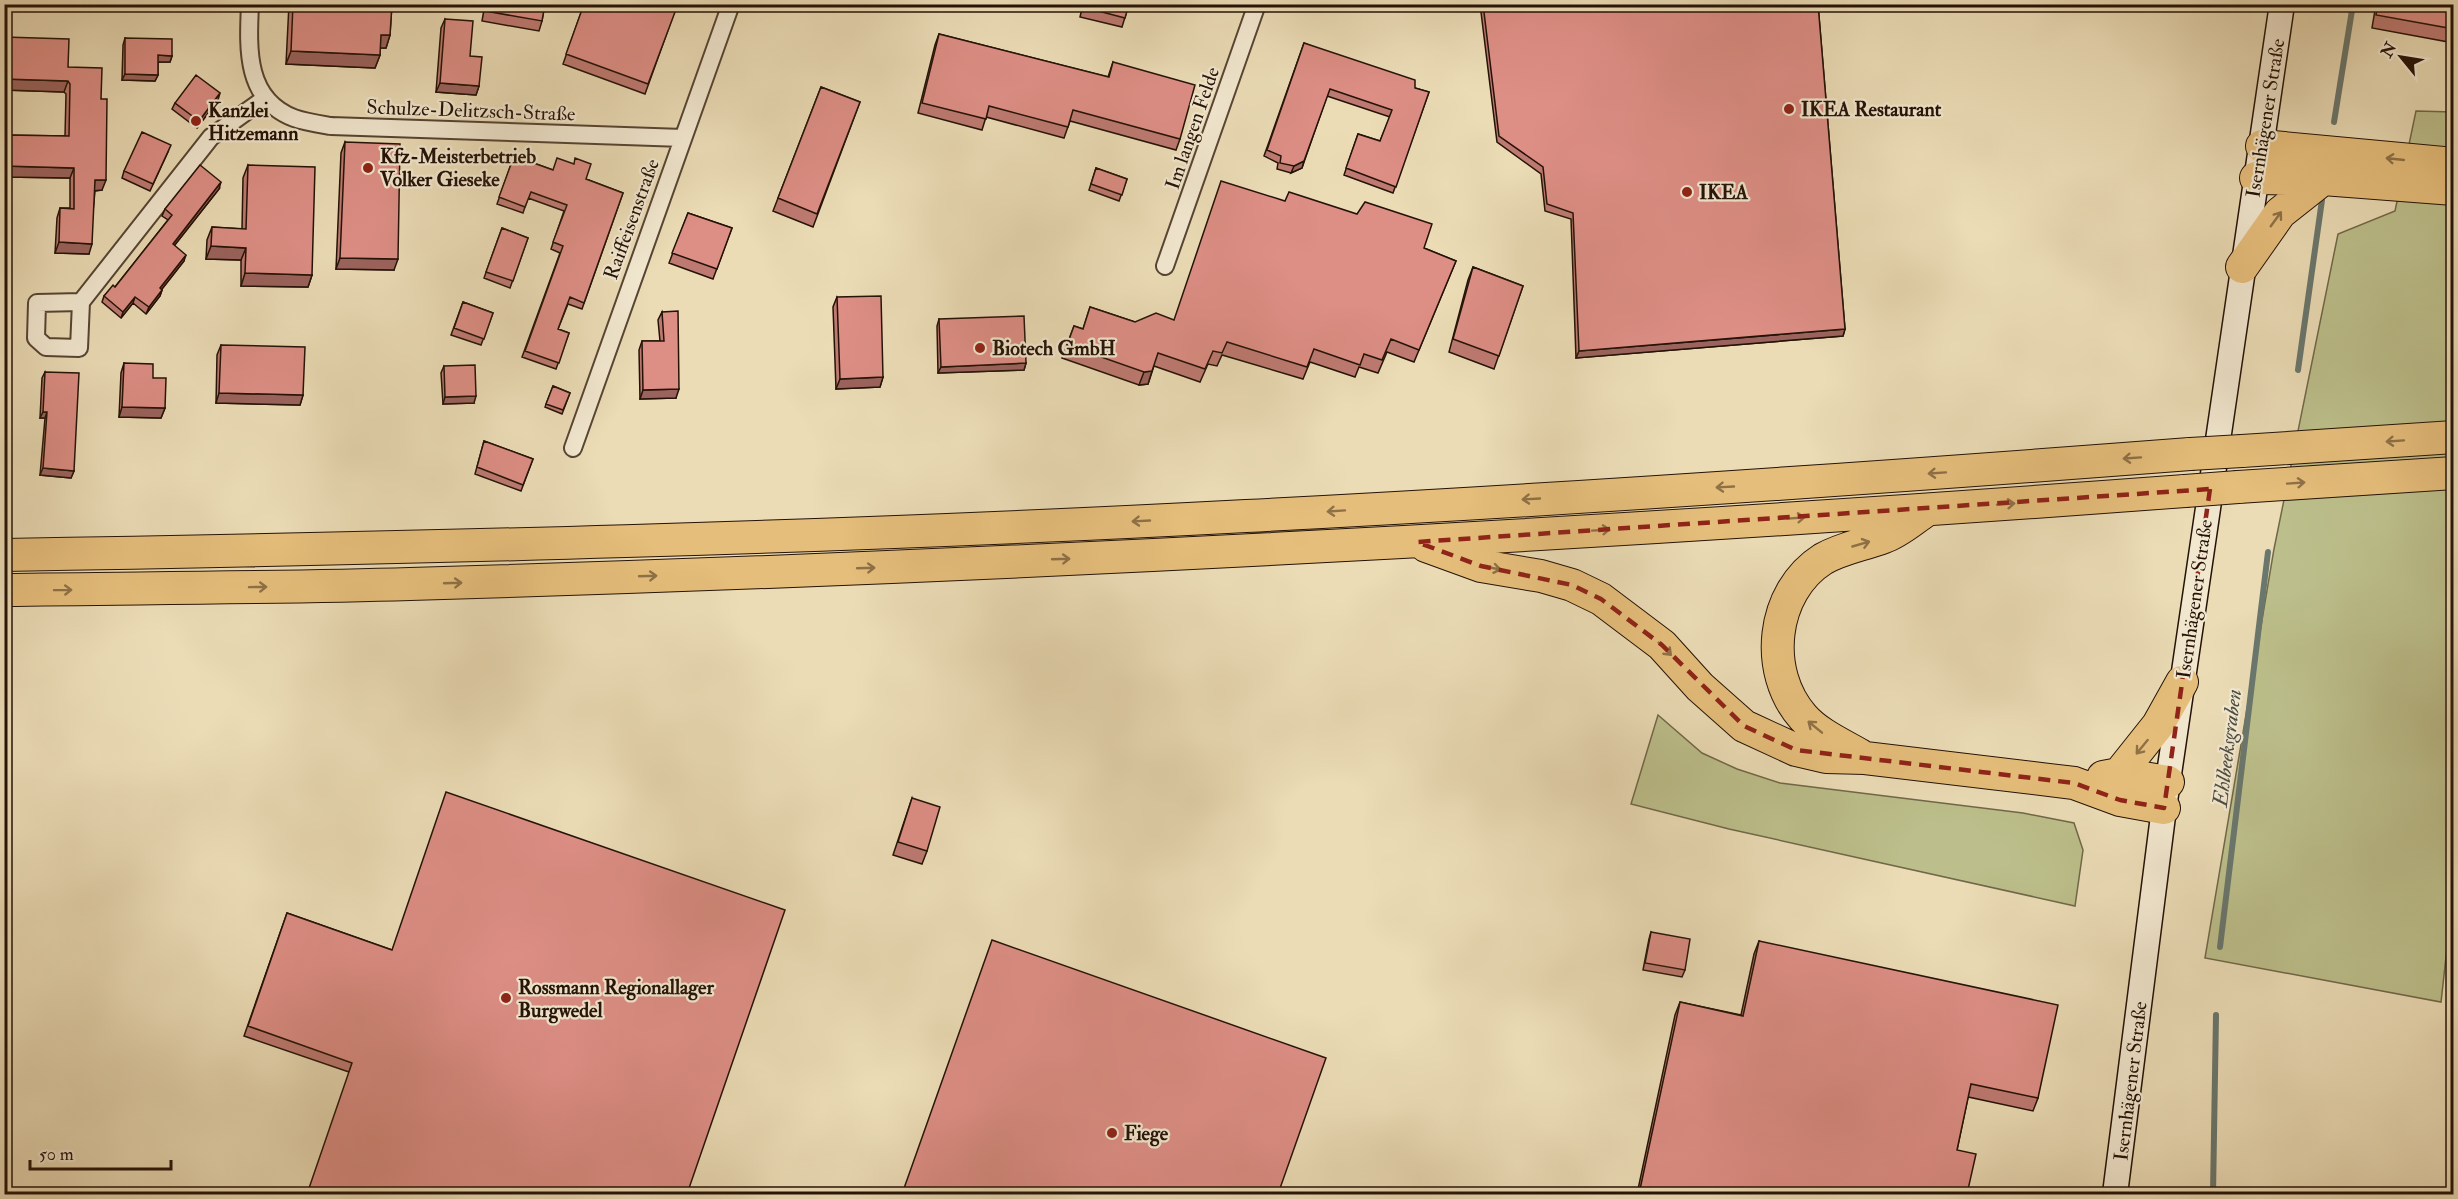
<svg xmlns="http://www.w3.org/2000/svg" width="2458" height="1199" font-family="'IM FELL Double Pica',serif">
	<style>
		.green { fill: #bcbf8b; stroke: #706849; stroke-width: 1.5 }
		.lines { fill: none; stroke-linecap: round; stroke-linejoin: round }
		.stream { stroke: #6a776d; stroke-width: 6 }
		.minor-casing { stroke: #564433; stroke-width: 20 }
		.secondary-casing { stroke: #241207; stroke-width: 27 }
		.motorway-casing { stroke: #241207; stroke-width: 34 }
		.minor { stroke: #f2e8d0; stroke-width: 16 }
		.secondary { stroke: #f2e8d0; stroke-width: 24 }
		.motorway { stroke: #e6be7b; stroke-width: 32 }
		.motorway-bridge-casing { stroke: #241207; stroke-width: 34; stroke-linecap: butt }
		.motorway-bridge { stroke: #e6be7b; stroke-width: 32 }
		.wall { fill: #be7a72; stroke: #241207; stroke-width: 1.5 }
		.shaded-wall { fill: #9b635d; stroke: #241207; stroke-width: 1.5 }
		.building { fill: #dd8e85; stroke: #241207; stroke-width: 1.5 }
		.oneway { stroke: #8f7147 }
		.marked { fill: none; stroke: #8f2418; stroke-width: 4.5; stroke-dasharray: 12 8; stroke-linejoin: round }
		.poi-dot { fill: #8f2418; stroke: #f2e8d0; stroke-width: 2 }
		.labels { text-anchor: middle; stroke-width: 4.5; stroke-linejoin: round; paint-order: stroke }
		.poi-label { font-size: 20px; font-weight: bold; fill: #241207; stroke: #f2e8d0; text-anchor: start }
		.street-label { font-size: 20px; fill: #241207; stroke: #f2e8d0 }
		.water-label { font-size: 21px; font-style: italic; fill: #4d4d42; stroke: #f2e8d0 }
	</style>
	<rect width="100%" height="100%" fill="#ebdcb6"/>
	<filter id="stains"><feTurbulence type="fractalNoise" baseFrequency=".00333" numOctaves="4"/><feColorMatrix values="0 0 0 0 .2 0 0 0 0 .09 0 0 0 0 .02 0 0 0 .5 -.17"/></filter>
	<radialGradient id="worn" r=".72"><stop offset=".6" stop-color="#630" stop-opacity="0"/><stop offset="1" stop-color="#630" stop-opacity=".3"/></radialGradient>
	<path class="green" d="M2416,111L2453,112L2454,885L2441,1002L2205,958L2274,549L2338,234L2395,211Z
		M1658,715L1702,753L1737,769L1780,783L2023,813L2074,823L2083,850L2075,906L1729,829L1631,804Z"/>
	<g class="lines">
		<path class="stream" d="M2334,122L2353,4
			M2298,370L2322,200
			M2220,947L2268,552
			M2213,1194L2216,1015"/>
		<defs>
			<path id="minor" d="M250,4C248,49 245,99 294,118C305,122 319,124 331,126L683,138
				M1165,266L1257,4
				M81,302L79,348L46,347L36,338L37,303L81,302L211,137L264,99
				M573,448L731,4"/>
			<path id="secondary" d="M2115,1194L2164,808L2282,4"/>
			<path id="motorway" d="M2262,146L2454,164
				M2256,178L2323,179L2454,189
				M2242,267L2280,213L2323,179
				M2242,451L2454,437
				M2238,487L2454,473
				M1426,546L1481,566L1541,576L1572,585L1601,599L1662,645L1700,687L1744,726L1796,750L1826,757L1865,758L2074,783L2120,800L2164,808
				M4,555C419,548 833,538 1246,516C1561,500 1876,478 2190,454
				M4,590C140,588 275,588 410,584C1003,567 1594,535 2185,491
				M1860,755C1841,744 1818,734 1803,717C1763,672 1771,592 1823,559C1842,548 1863,545 1884,537C1899,532 1913,519 1927,510
				M2119,774L2158,725L2182,682
				M2103,777L2119,774L2168,782"/>
		</defs>
		<use href="#minor" class="minor-casing"/>
		<use href="#secondary" class="secondary-casing"/>
		<use href="#motorway" class="motorway-casing"/>
		<use href="#minor" class="minor"/>
		<use href="#secondary" class="secondary"/>
		<use href="#motorway" class="motorway"/>
		<defs>
			<path id="motorway-bridge" d="M2190,454L2242,451
				M2185,491L2238,487"/>
		</defs>
		<use href="#motorway-bridge" class="motorway-bridge-casing"/>
		<use href="#motorway-bridge" class="motorway-bridge"/>
	</g>
	<path class="wall" d="M289,4H392L390,35L386,48H380V55L375,68L286,64Z
		M485,4H545L542,21L539,31L482,21Z
		M584,4L632,5L633,4H693L691,10L677,5L645,94L563,64Z
		M1083,4H1129L1122,27L1080,17Z
		M1480,4H1818L1845,329L1843,336L1576,358L1571,219L1545,211L1541,174L1497,142Z
		M2376,4H2454V43L2372,28Z
		M445,19L470,56L479,86L476,95L436,92L441,28Z
		M939,34L1108,77L1113,62L1180,139L1176,150L1070,121L1064,138L986,117L982,130L918,113L935,45Z
		M4,37L68,67L101,99L102,190L95,191L89,254L55,253L57,218L60,208H70V178L4,177V135L65,136L66,94L64,92L4,90Z
		M125,38L172,56L170,62H158V75L155,81L122,80L123,45Z
		M1304,43L1415,88L1429,92L1393,193L1344,175L1358,134L1380,141L1390,117L1327,96L1302,168L1291,173L1277,169L1278,163L1264,156Z
		M821,87L860,102L813,227L773,211Z
		M218,100L197,128L172,109L175,103Z
		M345,142L394,270L336,269L341,153Z
		M168,152L150,191L122,178L124,171Z
		M514,156L553,170L586,179L623,193L582,309L568,304L558,329L569,333L556,369L522,357L560,253L551,249L564,211L528,198L523,213L497,204Z
		M248,165L312,275L308,287L241,286V260L206,259L207,240L212,227L242,229L243,178Z
		M1096,168L1127,179L1119,201L1089,190Z
		M219,189L174,246L184,261L162,289V290L160,296L146,314L133,303L121,318L102,302L104,296L115,287L168,220L162,216L165,209Z
		M688,213L732,228L713,279L669,263Z
		M502,228L528,238L510,288L484,278Z
		M1424,248L1456,261L1414,362L1387,352L1378,373L1359,367L1355,377L1310,362L1303,379L1222,355L1217,366L1208,364L1200,382L1154,366L1148,384L1139,385L1062,358L1074,326L1083,329L1090,307L1135,322L1174,320Z
		M1473,267L1523,286L1494,369L1449,352L1468,280Z
		M837,297L883,377L880,387L836,389L833,307Z
		M463,302L493,313L481,345L451,335Z
		M662,312L676,398L640,399L639,350L642,341H660L658,320Z
		M939,319L1026,363L1024,370L938,373L937,326Z
		M221,345L303,395L300,405L216,403L217,355Z
		M124,363L153,378L165,408L161,418L119,417L121,373Z
		M444,366L474,403L443,404L441,373Z
		M45,372L74,471L71,478L40,475L45,418H40L42,378Z
		M553,386L570,393L562,414L545,407Z
		M484,441L533,459L521,491L475,474Z
		M912,798L927,851L922,864L893,855Z
		M287,913L392,950L349,1072L244,1036Z
		M1651,932L1685,970L1682,977L1643,970L1649,939Z
		M1759,941L2038,1098L2033,1111L1968,1097L1957,1150L1967,1194H1637L1675,1015L1680,1002L1741,1015L1754,954Z"/>
	<path class="shaded-wall" d="M381,35H390L386,48H376Z
		M291,51L380,55L375,68L286,64Z
		M158,55L172,56L170,62H156Z
		M125,74L158,75L155,81L122,80Z
		M4,79L68,81L64,92L4,90Z
		M440,83L479,86L476,95L436,92Z
		M220,93L218,100L197,128L199,121Z
		M1304,161L1302,168L1291,173L1294,166Z
		M4,166L74,168L70,178L4,177Z
		M95,180H106L102,190L92,191Z
		M221,182L219,189L170,251L173,244Z
		M59,242L92,244L89,254L55,253Z
		M211,246L246,248L241,260L206,259Z
		M186,255L184,261L158,294L160,288Z
		M340,258L398,259L394,270L336,269Z
		M245,273L312,275L308,287L241,286Z
		M162,290L160,296L146,314L149,307Z
		M135,297L133,303L121,318L123,312Z
		M1845,329L1843,336L1576,358L1579,351Z
		M1026,363L1024,370L938,373L941,367Z
		M1152,371L1148,384L1139,385L1144,372Z
		M883,377L880,387L836,389L840,379Z
		M679,389L676,398L640,399L643,390Z
		M219,393L303,395L300,405L216,403Z
		M476,396L474,403L443,404L445,397Z
		M122,407L165,408L161,418L119,417Z
		M43,412H47L45,418H40Z
		M43,468L74,471L71,478L40,475Z"/>
	<path class="building" d="M293,4H392L390,35H381L380,55L291,51Z
		M487,4H545L542,21L485,11Z
		M584,4H630L632,5L633,4H678L648,84L566,54Z
		M1084,4H1129L1125,18L1083,7Z
		M1483,4H1818L1845,329L1579,351L1573,213L1547,204L1543,167L1499,136Z
		M2378,4H2454V29L2376,15Z
		M445,19L473,21L470,56L482,57L479,86L440,83Z
		M939,34L1109,77L1113,62L1195,85L1180,139L1073,110L1068,127L989,106L986,119L922,103Z
		M4,37L69,39L68,67L102,68L101,99H107L106,180H95L92,244L59,242L60,208L74,209V168L4,166V135L69,136L70,84L68,81L4,79Z
		M125,38L172,39V56L158,55V75L125,74Z
		M1304,43L1415,80V88L1429,92L1396,187L1346,168L1358,134L1380,141L1392,110L1330,89L1304,161L1294,166L1280,163L1281,156L1267,150Z
		M196,75L220,93L199,121L175,103Z
		M821,87L860,102L817,214L778,198Z
		M142,132L171,145L153,184L124,171Z
		M345,142L400,144L398,259L340,258Z
		M514,156L553,170L557,158L574,164L575,158L591,164L586,179L623,193L584,303L570,297L558,329L569,333L559,363L525,351L563,246L553,242L567,205L531,192L525,207L499,197Z
		M200,165L221,182L173,244L186,255L160,288L162,290L149,307L135,297L123,312L104,296L113,285L115,287L172,215L165,209Z
		M248,165L315,167L312,275L245,273L246,248L211,246L212,227L246,229Z
		M1096,168L1127,179L1122,195L1091,184Z
		M1221,181L1285,201L1289,192L1357,214L1365,202L1432,224L1424,248L1456,261L1419,350L1391,339L1382,360L1364,354L1360,365L1314,349L1307,367L1227,342L1222,353L1213,351L1205,369L1158,353L1152,371L1144,372L1067,345L1074,326L1083,329L1090,307L1135,322L1156,313L1174,320Z
		M688,213L732,228L717,269L672,253Z
		M502,228L528,238L513,281L486,272Z
		M1473,267L1523,286L1499,356L1453,339Z
		M881,296L883,377L840,379L837,297Z
		M463,302L493,313L484,339L454,328Z
		M678,311L679,389L643,390L642,341H664L662,312Z
		M1024,316L1026,363L941,367L939,319Z
		M221,345L305,347L303,395L219,393Z
		M124,363L153,364V378H166L165,408L122,407Z
		M475,365L476,396L445,397L444,366Z
		M45,372L79,373L74,471L43,468L47,412H43Z
		M553,386L570,393L563,410L546,404Z
		M484,441L533,459L523,485L477,467Z
		M446,792L785,910L687,1194H307L352,1063L248,1026L287,913L392,950Z
		M912,798L940,807L927,851L898,842Z
		M1651,932L1690,939L1685,970L1645,963Z
		M992,940L1326,1058L1278,1194H902Z
		M1759,941L2058,1005L2038,1098L1971,1084L1957,1150L1976,1154L1967,1194H1639L1680,1002L1743,1016Z"/>
	<defs><path id="oneway-shaft" d="M-6 0H5M1.5-3L5.5 0L1.5 3" fill="none" stroke-width="1.6" stroke-linecap="round" stroke-linejoin="round" transform="scale(1.5)"/></defs>
	<g class="oneway">
		<use href="#oneway-shaft" transform="translate(2395 159) rotate(-174)"/>
		<use href="#oneway-shaft" transform="translate(2276 219) rotate(-54)"/>
		<use href="#oneway-shaft" transform="translate(2395 441) rotate(176)"/>
		<use href="#oneway-shaft" transform="translate(2132 458) rotate(176)"/>
		<use href="#oneway-shaft" transform="translate(1937 473) rotate(176)"/>
		<use href="#oneway-shaft" transform="translate(2296 483) rotate(-4)"/>
		<use href="#oneway-shaft" transform="translate(1725 487) rotate(177)"/>
		<use href="#oneway-shaft" transform="translate(1531 499) rotate(177)"/>
		<use href="#oneway-shaft" transform="translate(2006 504) rotate(-4)"/>
		<use href="#oneway-shaft" transform="translate(1336 511) rotate(176)"/>
		<use href="#oneway-shaft" transform="translate(1796 518) rotate(-4)"/>
		<use href="#oneway-shaft" transform="translate(1141 521) rotate(177)"/>
		<use href="#oneway-shaft" transform="translate(1601 530) rotate(-4)"/>
		<use href="#oneway-shaft" transform="translate(1861 544) rotate(-16)"/>
		<use href="#oneway-shaft" transform="translate(1061 559) rotate(-2)"/>
		<use href="#oneway-shaft" transform="translate(866 568) rotate(-2)"/>
		<use href="#oneway-shaft" transform="translate(1492 568) rotate(10)"/>
		<use href="#oneway-shaft" transform="translate(648 576) rotate(-2)"/>
		<use href="#oneway-shaft" transform="translate(453 583) rotate(-2)"/>
		<use href="#oneway-shaft" transform="translate(258 587) rotate(-1)"/>
		<use href="#oneway-shaft" transform="translate(63 590) rotate(-1)"/>
		<use href="#oneway-shaft" transform="translate(1665 649) rotate(45)"/>
		<use href="#oneway-shaft" transform="translate(1815 727) rotate(-141)"/>
		<use href="#oneway-shaft" transform="translate(2142 747) rotate(129)"/>
	</g>
	<path class="marked" d="M2210,489L2164,808L2120,800L2074,783L1796,750L1744,726L1662,645L1601,599L1572,585L1481,566L1417,542Z"/>
	<g class="poi-dot">
		<circle cx="1789" cy="109" r="6"/>
		<circle cx="196" cy="121" r="6"/>
		<circle cx="368" cy="168" r="6"/>
		<circle cx="1687" cy="192" r="6"/>
		<circle cx="980" cy="348" r="6"/>
		<circle cx="506" cy="998" r="6"/>
		<circle cx="1112" cy="1133" r="6"/>
	</g>
	<g class="labels">
		<g class="poi-label">
			<text x="1801" y="116">IKEA Restaurant</text>
			<text x="208" y="117">Kanzlei<tspan x="208" dy="23">Hitzemann</tspan></text>
			<text x="380" y="163">Kfz-Meisterbetrieb<tspan x="380" dy="23">Volker Gieseke</tspan></text>
			<text x="1699" y="199">IKEA</text>
			<text x="992" y="355">Biotech GmbH</text>
			<text x="518" y="994">Rossmann Regionallager<tspan x="518" dy="23">Burgwedel</tspan></text>
			<text x="1124" y="1140">Fiege</text>
		</g>
		<g class="street-label">
			<text transform="translate(471 110) rotate(2)" y="7">Schulze-Delitzsch-Straße</text>
			<text transform="translate(2265 118) rotate(-81)" y="7">Isernhägener Straße</text>
			<text transform="translate(1192 128) rotate(-71)" y="7">Im langen Felde</text>
			<text transform="translate(631 219) rotate(-70)" y="7">Raiffeisenstraße</text>
			<text transform="translate(2194 599) rotate(-82)" y="7">Isernhägener Straße</text>
			<text transform="translate(2130 1081) rotate(-83)" y="7">Isernhägener Straße</text>
		</g>
		<g class="water-label">
			<text transform="translate(2227 748) rotate(-83)" y="7">Ehlbeeksgraben</text>
		</g>
	</g>
	<rect width="2458" height="1199" fill="none" stroke="#ebdcb6" stroke-width="24"/>
	<rect x="6" y="6" width="2446" height="1187" fill="none" stroke="#241207" stroke-width="3"/>
	<rect x="12" y="12" width="2434" height="1175" fill="none" stroke="#241207" stroke-width="1.5"/>
	<g transform="translate(2401 57) rotate(300)" stroke="#f2e8d0" stroke-width="4.5" paint-order="stroke">
	<path d="M0-4.5L10 22L0 15L-10 22Z" fill="#241207"/>
	<text y="-9" font-size="16" font-weight="bold" text-anchor="middle" fill="#241207">N</text>
	</g>
	<path d="M30 1160v9h141v-9" fill="none" stroke="#241207" stroke-width="3"/>
	<text x="39" y="1160" font-size="18" fill="#241207" stroke="#f2e8d0" stroke-width="4.5" paint-order="stroke">50 m</text>
	<rect width="100%" height="100%" filter="url(#stains)"/>
	<rect width="100%" height="100%" fill="url(#worn)"/>
</svg>
